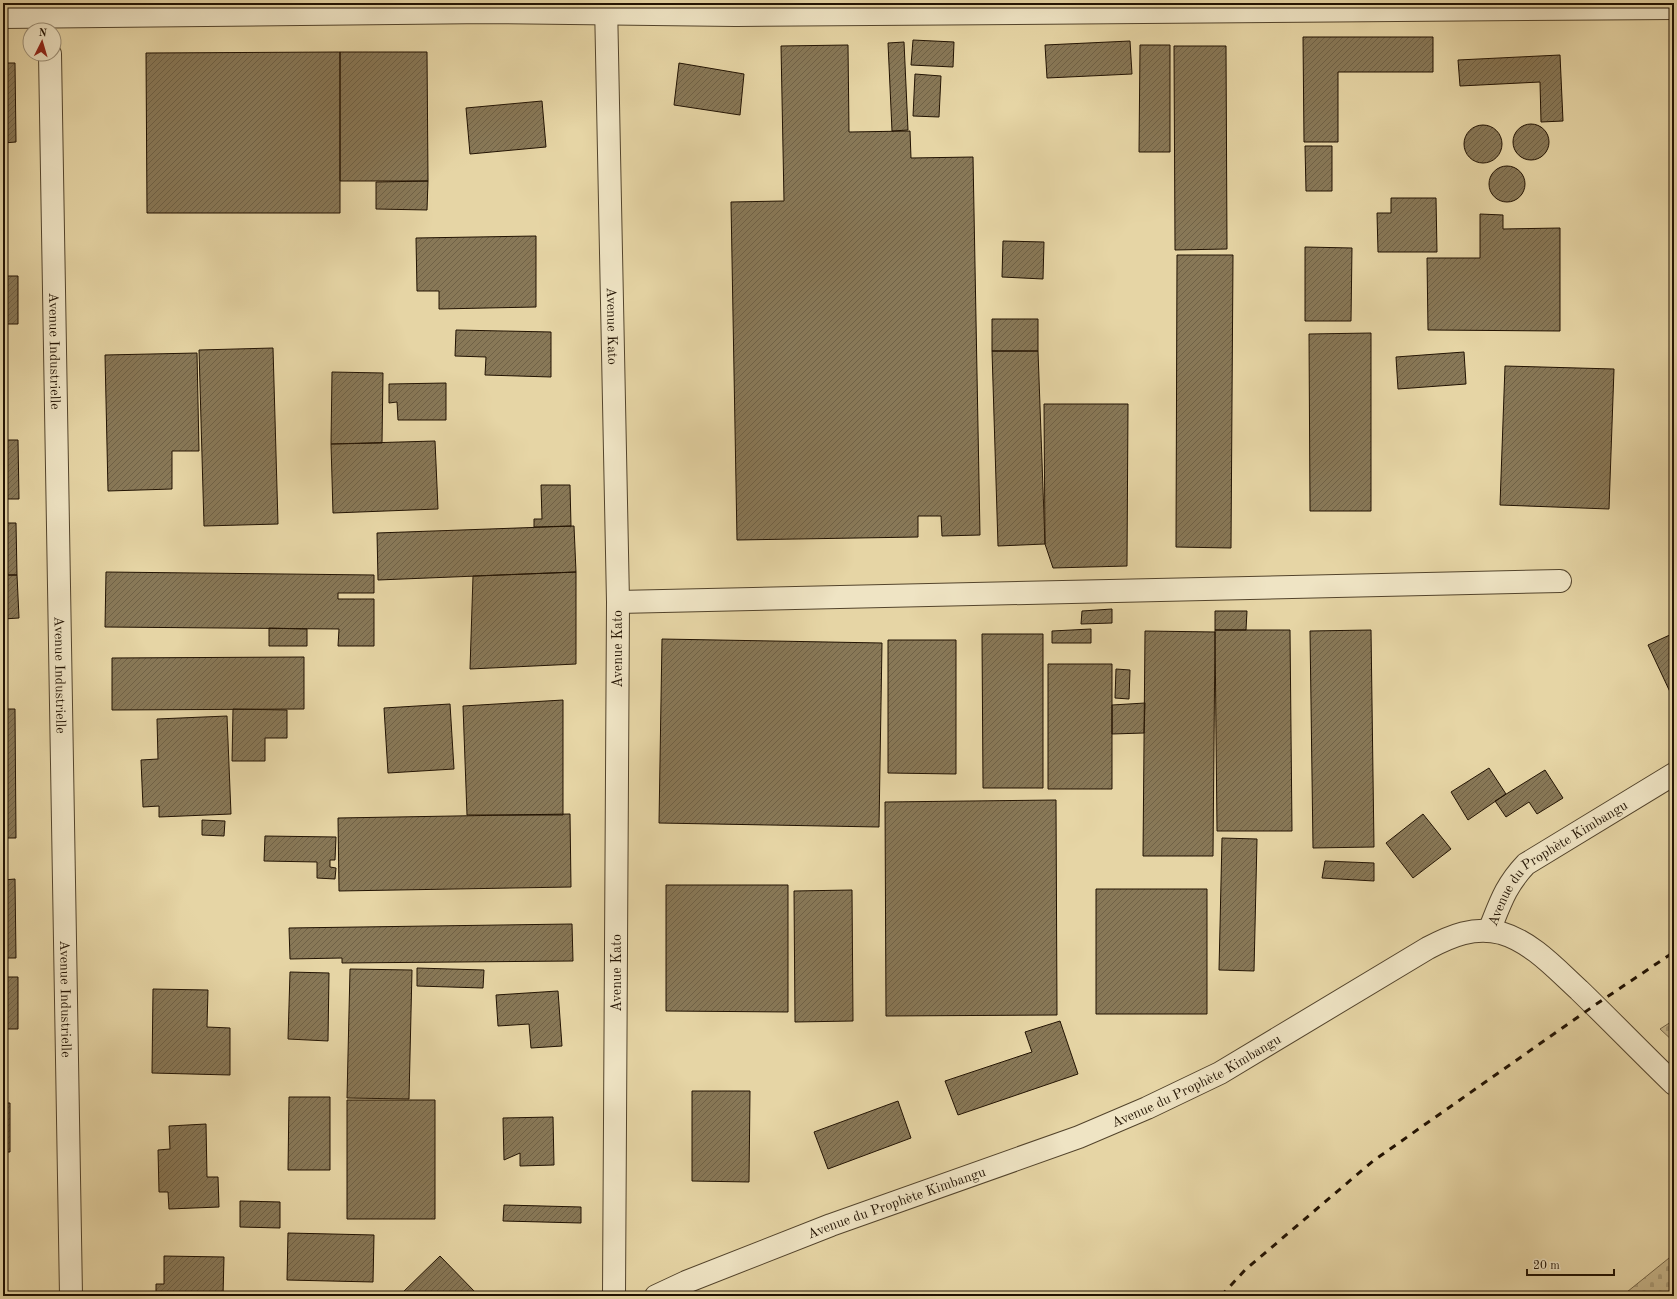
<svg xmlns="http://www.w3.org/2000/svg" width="1677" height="1299" font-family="'Old Standard TT',serif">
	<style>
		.cemetery { fill: url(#cemetery-stones); stroke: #746446 }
		.building { fill: url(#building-hatch); stroke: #221303 }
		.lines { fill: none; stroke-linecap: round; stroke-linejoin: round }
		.minor-casing { stroke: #53442c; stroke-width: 24 }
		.minor { stroke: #efe4c4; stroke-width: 22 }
		.rail { stroke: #221303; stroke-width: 3; stroke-dasharray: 7 7; stroke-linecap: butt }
		.labels { text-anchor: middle; stroke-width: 3.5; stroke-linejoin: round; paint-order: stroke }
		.street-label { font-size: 14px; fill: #221303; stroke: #efe4c4 }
	</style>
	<defs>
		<pattern id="cemetery-stones" width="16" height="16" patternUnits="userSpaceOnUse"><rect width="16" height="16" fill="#c5b489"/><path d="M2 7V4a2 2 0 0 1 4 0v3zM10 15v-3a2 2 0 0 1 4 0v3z" fill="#a99a75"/></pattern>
		<pattern id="building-hatch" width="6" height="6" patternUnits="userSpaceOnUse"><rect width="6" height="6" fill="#887857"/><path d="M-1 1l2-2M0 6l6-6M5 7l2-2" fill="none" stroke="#6f6146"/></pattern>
	</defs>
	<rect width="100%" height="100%" fill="#e6d5a5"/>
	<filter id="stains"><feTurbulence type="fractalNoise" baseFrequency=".005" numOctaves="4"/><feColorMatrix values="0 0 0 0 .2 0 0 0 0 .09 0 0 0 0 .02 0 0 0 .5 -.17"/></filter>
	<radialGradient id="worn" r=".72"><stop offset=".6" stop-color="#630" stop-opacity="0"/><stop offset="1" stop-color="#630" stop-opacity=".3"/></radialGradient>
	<path class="cemetery" d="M1674,1020V1042L1660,1029Z
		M1674,1254V1296H1622Z"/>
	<path class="building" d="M1303,37H1433V72H1338V142H1304Z
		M913,40L954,42L953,67L911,65Z
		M1130,41L1132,74L1047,78L1045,45Z
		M904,42L908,130L892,131L888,43Z
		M848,45L849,132L910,131L911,158L973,157L980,535L942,536L941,516H918V537L737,540L731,202L784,201L781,46Z
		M1140,45H1170V152H1139Z
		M1174,46H1226L1227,249L1175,250Z
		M340,52V213H147L146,53Z
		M340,52H427L428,181H340Z
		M1560,55L1563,121L1541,122L1540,82L1460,86L1458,60Z
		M3,63H15L16,142L3,143Z
		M679,63L744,74L740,115L674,105Z
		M915,74L941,76L939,117L913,116Z
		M542,101L546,147L470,154L466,108Z
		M1513 142a18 18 0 1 1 36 0a18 18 0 1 1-36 0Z
		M1464 144a19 19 0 1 1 38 0a19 19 0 1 1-38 0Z
		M1305,146H1332V191H1306Z
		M1489 184a18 18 0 1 1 36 0a18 18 0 1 1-36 0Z
		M428,181L427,210L376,209V182Z
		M1391,198H1436L1437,252H1378L1377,213H1391Z
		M1480,214L1503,215V229L1560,228V331L1428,330L1427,258H1480Z
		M536,236V307L439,309V291H417L416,238Z
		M1003,241L1044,242L1043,279L1002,277Z
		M1305,247L1352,248L1351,321H1305Z
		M1177,255H1233L1231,548L1176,547Z
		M3,276H18V324H3Z
		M992,319H1038V351H992Z
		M456,330L551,332V377L485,375L486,357L455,356Z
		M1371,333V511H1310L1309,334Z
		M273,348L278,524L204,526L199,350Z
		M992,351H1038L1045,544L998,546Z
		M1464,352L1466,384L1398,389L1396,357Z
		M197,353L199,451H172V489L108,491L105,355Z
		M1505,366L1614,369L1609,509L1500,505Z
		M332,372L383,373L382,443L331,444Z
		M446,383V420H398L397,402L389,403V384Z
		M1044,404H1128L1127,566L1053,568L1045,544Z
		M3,440H18L19,499H3Z
		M435,441L438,509L333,513L331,444Z
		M541,485H570L571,526L534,527V519H542Z
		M3,523H16L17,575H3Z
		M574,526L576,572L378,580L377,533Z
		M106,572L374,575V593H338V599H374V646H338L339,629L105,627Z
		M576,572V664L470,669L473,576Z
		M3,575H17L19,618L3,619Z
		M1112,609V623L1081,624L1082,611Z
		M1215,611H1247L1246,630H1215Z
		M269,628L307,629V646H269Z
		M1091,629V643H1052V631Z
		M1215,630H1290L1292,831H1217Z
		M1371,630L1374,847L1313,848L1310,631Z
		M1145,631L1215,632L1213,856H1143Z
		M1674,633V693L1671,694L1648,645Z
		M982,634H1043V788H983Z
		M662,639L882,643L879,827L659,823Z
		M888,640H956V774L888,773Z
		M304,657V709L112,710V658Z
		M1048,664H1112V789H1048Z
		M1116,669L1130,670L1129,699L1115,698Z
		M563,700V815H467L463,706Z
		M1145,703L1144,733L1112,734V705Z
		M450,704L454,769L388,773L384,708Z
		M3,709H15L16,838H3Z
		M233,709L287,710V738H265V761H232Z
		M227,716L231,814L159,817V806L143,807L141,760L158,759L157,719Z
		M1489,768L1506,794L1468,820L1451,792Z
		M1545,770L1563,798L1537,814L1529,802L1506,817L1495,801Z
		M1056,800L1057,1015L886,1016L885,802Z
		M570,814L571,887L339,891L338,818Z
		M1423,814L1451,849L1413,878L1386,843Z
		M202,820L225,821L224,836L202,835Z
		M265,836L336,837L335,860H330V867L336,868L335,879L317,878V862L264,861Z
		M1222,838L1257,839L1254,971L1219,970Z
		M1325,861L1374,863V881L1322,878Z
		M15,879L16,958H3V880Z
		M666,885H788V1012L666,1011Z
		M1096,889H1207V1014H1096Z
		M852,890L853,1021L795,1022L794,891Z
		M572,924L573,961L342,963V958L290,959L289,928Z
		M417,968L484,970L483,988L417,986Z
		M350,969L412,970L409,1099L347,1098Z
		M290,972L329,973L328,1041L288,1039Z
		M3,977H18V1029H3Z
		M153,989L208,990L207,1027L230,1028V1075L152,1073Z
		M558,991L562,1046L531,1048L529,1024L498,1026L496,995Z
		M1060,1021L1078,1074L958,1115L945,1081L1032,1052L1025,1032Z
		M692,1091H750L749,1182L692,1181Z
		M289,1097H330V1170H288Z
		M347,1100H435V1219H347Z
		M898,1101L911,1138L828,1169L814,1132Z
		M3,1103H10V1152H3Z
		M553,1117L554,1165L520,1166V1153L504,1160L503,1118Z
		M206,1124L207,1177H218L219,1207L169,1209L168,1192H159L158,1150L170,1149L169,1126Z
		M240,1201L280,1202V1228L240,1227Z
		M504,1205L581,1207V1223L503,1221Z
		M288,1233L374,1235L373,1282L287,1280Z
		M164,1256L224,1257L223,1296H156V1284H164Z
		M440,1256L476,1293L474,1296H399Z
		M3,1292H36V1296H3Z"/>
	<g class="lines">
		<defs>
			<g id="minor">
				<path id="s1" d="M606,3L618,602L614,1296"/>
				<path d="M3,17L490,12L736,15L1674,8"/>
				<path id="s2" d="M50,54L71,1296"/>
				<path d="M618,602L1560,581"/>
				<path id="s3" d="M1489,931C1500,904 1505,886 1526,864L1674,774"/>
				<path id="s4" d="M656,1296L686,1282L831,1225L1079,1137L1147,1108L1220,1073L1428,948C1451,936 1474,926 1501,933C1532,942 1556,969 1579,990C1611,1021 1642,1053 1674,1084"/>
			</g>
		</defs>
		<use href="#minor" class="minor-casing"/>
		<use href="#minor" class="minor"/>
		<path class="rail" d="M1221,1296L1245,1270L1373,1161L1595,1005L1674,952"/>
	</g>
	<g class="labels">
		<g class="street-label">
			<text dy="5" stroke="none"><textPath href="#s1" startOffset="323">Avenue Kato</textPath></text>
			<text dy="5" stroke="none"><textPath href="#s2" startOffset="297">Avenue Industrielle</textPath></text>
			<text transform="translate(617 649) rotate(-90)" y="5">Avenue Kato</text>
			<text dy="5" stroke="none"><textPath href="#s2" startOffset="621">Avenue Industrielle</textPath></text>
			<text dy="5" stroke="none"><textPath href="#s3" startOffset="100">Avenue du Prophète Kimbangu</textPath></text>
			<text transform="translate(616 973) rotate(-90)" y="5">Avenue Kato</text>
			<text dy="5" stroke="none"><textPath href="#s2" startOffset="945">Avenue Industrielle</textPath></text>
			<text dy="5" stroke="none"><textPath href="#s4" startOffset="582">Avenue du Prophète Kimbangu</textPath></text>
			<text dy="5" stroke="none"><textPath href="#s4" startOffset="258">Avenue du Prophète Kimbangu</textPath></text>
		</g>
	</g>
	<rect width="1677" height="1299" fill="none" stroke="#e6d5a5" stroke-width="16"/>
	<rect x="4" y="4" width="1669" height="1291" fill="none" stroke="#221303" stroke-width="2"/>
	<rect x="8" y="8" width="1661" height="1283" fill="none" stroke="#221303"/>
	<g transform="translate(42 42) rotate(5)"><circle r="19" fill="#efe4c4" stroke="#9d9077"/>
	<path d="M0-3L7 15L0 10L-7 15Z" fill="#8f2418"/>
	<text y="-6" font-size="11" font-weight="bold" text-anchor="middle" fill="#221303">N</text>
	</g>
	<path d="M1527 1269v6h87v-6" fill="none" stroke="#221303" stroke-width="2"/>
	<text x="1533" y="1269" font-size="12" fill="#221303" stroke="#efe4c4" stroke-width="3" paint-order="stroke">20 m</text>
	<rect width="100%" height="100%" filter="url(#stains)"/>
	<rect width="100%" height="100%" fill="url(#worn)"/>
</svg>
